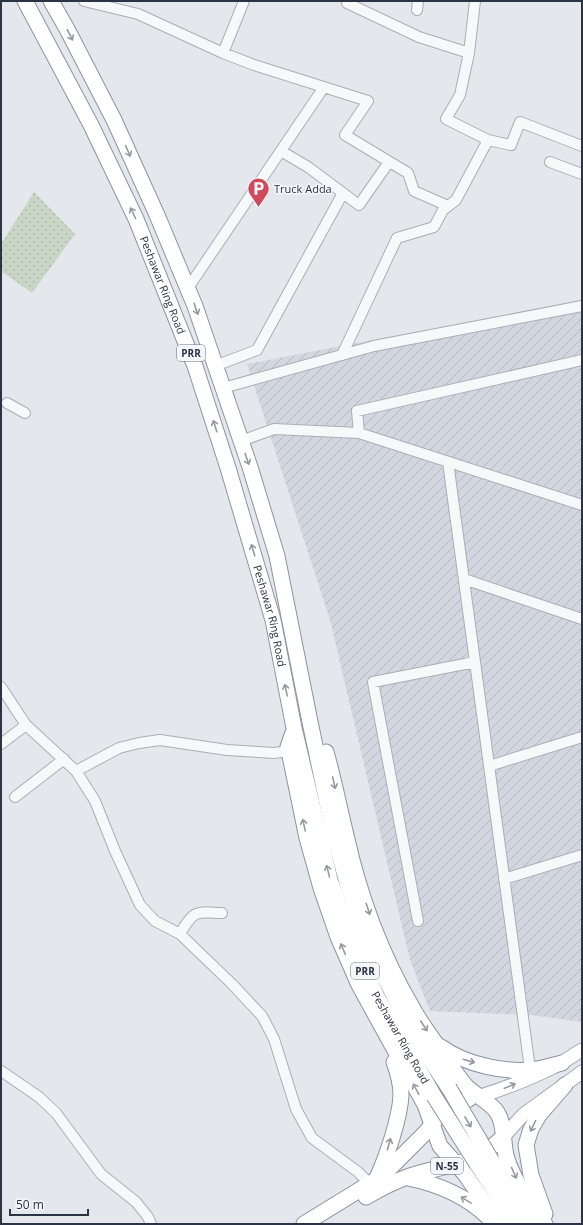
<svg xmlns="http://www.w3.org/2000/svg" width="583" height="1225" font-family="'Open Sans',sans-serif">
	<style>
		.industrial { fill: url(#industrial-furrows) }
		.grass { fill: url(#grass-dots) }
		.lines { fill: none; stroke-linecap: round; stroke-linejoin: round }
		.minor-casing { stroke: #a9aeb7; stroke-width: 12 }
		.major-casing { stroke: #a3abb8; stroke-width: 15 }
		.highway-casing { stroke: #8b94a3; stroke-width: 17 }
		.minor { stroke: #f7f8fa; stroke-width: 10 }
		.major { stroke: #fff; stroke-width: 13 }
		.highway { stroke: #fff; stroke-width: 15 }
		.highway-bridge-casing { stroke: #8b94a3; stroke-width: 17; stroke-linecap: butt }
		.highway-bridge { stroke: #fff; stroke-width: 15 }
		.oneway { stroke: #959aa2 }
		.labels { text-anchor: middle; stroke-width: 3; stroke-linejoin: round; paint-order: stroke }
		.shield { fill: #f4f6f9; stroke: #676e7b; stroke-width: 1 }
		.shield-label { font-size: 10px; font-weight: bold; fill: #2b3445 }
		.poi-label { font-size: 11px; fill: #2b3445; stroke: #f4f6f9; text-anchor: start }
		.street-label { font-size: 11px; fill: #2b3445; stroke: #f4f6f9 }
	</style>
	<defs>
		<pattern id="industrial-furrows" width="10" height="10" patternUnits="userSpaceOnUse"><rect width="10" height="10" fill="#d2d6de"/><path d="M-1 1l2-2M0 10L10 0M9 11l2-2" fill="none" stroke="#b4b8c0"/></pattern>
		<pattern id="grass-dots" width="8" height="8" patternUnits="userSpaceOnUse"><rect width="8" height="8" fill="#c9d6c5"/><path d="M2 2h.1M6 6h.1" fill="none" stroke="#adb8ab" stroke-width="1.8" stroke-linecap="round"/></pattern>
	</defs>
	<rect width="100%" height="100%" fill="#e4e7ec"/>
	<path class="industrial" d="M582,300V1022L532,1015L430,1011L410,960L330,620L247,364Z"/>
	<path class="grass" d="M34,192L75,234L32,293L1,271V244Z"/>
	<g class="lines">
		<defs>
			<path id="minor" d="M84,1L138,14L223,53L244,1
				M347,3L419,37L469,53
				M417,10L418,1
				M223,53L254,65L368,101L345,135L408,173L414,191L448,206
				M488,140L511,145L520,122L582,146
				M281,151L308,167L359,205L389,162
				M550,162L582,174
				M188,288L324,87
				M342,355L397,238L434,227L443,210L456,200L488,140L446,119L460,95L469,53L475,1
				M582,360L357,411L359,433L582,505
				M215,366L257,350L343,193
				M223,388L374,346L582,306
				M7,403L25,413
				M241,441L274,429L359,433
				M448,462L530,1069
				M464,579L582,619
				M1,687L26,725L76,771L95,801L115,851L140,905L155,921L180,934L232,984L262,1016L274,1039L296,1109L312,1138L358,1172L370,1184
				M1,744L26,725
				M489,766L582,737
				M76,771L119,748L139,743L160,740L227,750L274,753L289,751
				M15,797L64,759
				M504,879L582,855
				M418,921L373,682L475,662
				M180,934C194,909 196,912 222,913
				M1,1071L39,1097L56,1113L101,1174L136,1202L148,1217L151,1224"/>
			<path id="major" d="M478,1097C506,1088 535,1077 561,1063C568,1059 575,1054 582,1050
				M504,1136L523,1115L582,1072"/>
			<g id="highway">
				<path id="s1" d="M25,1L91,125L136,219L195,366L228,468L273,620L294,728L330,880L345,922L376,995L434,1096"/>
				<path d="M51,1L67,29L114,120L157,215L195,306L250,467L277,556L310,722L334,835L348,886L365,936L386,980L415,1037L449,1088"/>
				<path d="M292,735L288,747L289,751L307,838L321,888L338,937L359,985L425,1105L440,1146L465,1174L499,1224"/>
				<path d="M326,752C334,780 339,807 346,835C359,894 381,954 412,1007C421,1024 433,1039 444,1055C450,1065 457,1075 465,1085C474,1095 488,1100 497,1112C506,1126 502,1144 507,1159C515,1183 531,1204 545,1224"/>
				<path d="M441,1047C466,1065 508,1074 538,1069C546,1067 554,1065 562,1063"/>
				<path d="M490,1158L532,1224"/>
				<path d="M477,1164L516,1224"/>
				<path d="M377,1178C387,1156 400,1118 401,1095C401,1084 398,1073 394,1062"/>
				<path d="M408,1178C438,1184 466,1196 488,1217"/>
				<path d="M366,1197C378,1190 393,1182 407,1177C444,1164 474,1167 504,1136"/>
				<path d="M545,1214L531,1175L526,1145L531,1129L539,1115L565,1085"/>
				<path d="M304,1224L382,1176L427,1131L438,1116L445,1110L451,1106L469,1099"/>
			</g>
		</defs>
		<use href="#minor" class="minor-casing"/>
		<use href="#major" class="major-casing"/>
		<use href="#highway" class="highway-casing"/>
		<use href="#minor" class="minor"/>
		<use href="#major" class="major"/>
		<use href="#highway" class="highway"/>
		<defs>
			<path id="highway-bridge" d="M449,1088L490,1158
				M434,1096L477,1164"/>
		</defs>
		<use href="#highway-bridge" class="highway-bridge-casing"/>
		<use href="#highway-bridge" class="highway-bridge"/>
	</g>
	<defs><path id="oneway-shaft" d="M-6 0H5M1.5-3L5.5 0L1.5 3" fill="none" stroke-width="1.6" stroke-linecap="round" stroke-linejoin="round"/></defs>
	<g class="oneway">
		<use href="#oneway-shaft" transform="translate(70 35) rotate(63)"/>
		<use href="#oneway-shaft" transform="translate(128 151) rotate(66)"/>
		<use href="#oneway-shaft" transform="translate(133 213) rotate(-115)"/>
		<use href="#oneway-shaft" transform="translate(196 309) rotate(71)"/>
		<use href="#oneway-shaft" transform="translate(215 426) rotate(-108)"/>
		<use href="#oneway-shaft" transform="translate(247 459) rotate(71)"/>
		<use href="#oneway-shaft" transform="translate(253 550) rotate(-107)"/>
		<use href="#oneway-shaft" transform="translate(286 690) rotate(-102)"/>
		<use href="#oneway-shaft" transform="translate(334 783) rotate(78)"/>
		<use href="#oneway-shaft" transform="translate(304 825) rotate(-102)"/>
		<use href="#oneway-shaft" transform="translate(328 871) rotate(-104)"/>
		<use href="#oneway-shaft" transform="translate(368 909) rotate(72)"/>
		<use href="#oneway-shaft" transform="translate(343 949) rotate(-113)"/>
		<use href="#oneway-shaft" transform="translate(424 1026) rotate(57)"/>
		<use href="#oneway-shaft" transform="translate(469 1061) rotate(16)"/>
		<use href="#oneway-shaft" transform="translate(510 1086) rotate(-23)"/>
		<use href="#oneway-shaft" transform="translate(416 1089) rotate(-118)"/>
		<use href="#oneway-shaft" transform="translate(468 1122) rotate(59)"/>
		<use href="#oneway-shaft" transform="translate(533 1126) rotate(116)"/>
		<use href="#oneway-shaft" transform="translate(389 1144) rotate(-74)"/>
		<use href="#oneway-shaft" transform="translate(514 1173) rotate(66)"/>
		<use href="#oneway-shaft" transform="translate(466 1200) rotate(-149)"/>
	</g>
	<defs>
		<symbol id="parking-pin" viewBox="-11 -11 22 30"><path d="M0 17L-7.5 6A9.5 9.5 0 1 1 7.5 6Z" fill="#d1495b" stroke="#f4f6f9"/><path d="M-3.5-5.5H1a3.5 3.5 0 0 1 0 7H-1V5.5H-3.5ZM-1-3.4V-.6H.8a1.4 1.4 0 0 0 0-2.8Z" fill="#fff"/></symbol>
	</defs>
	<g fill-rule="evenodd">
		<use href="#parking-pin" x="246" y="176" width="25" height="34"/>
	</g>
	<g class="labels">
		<g class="shield">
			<rect x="177" y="345" width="28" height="16" rx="3"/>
			<rect x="351" y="963" width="28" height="16" rx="3"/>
			<rect x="431" y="1158" width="32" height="16" rx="3"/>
		</g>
		<g class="shield-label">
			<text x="191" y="357">PRR</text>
			<text x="365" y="975">PRR</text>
			<text x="447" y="1170">N-55</text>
		</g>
		<g class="poi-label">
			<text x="274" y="193">Truck Adda</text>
		</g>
		<g class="street-label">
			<text dy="4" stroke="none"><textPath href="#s1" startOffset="316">Peshawar Ring Road</textPath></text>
			<text dy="4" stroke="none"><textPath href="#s1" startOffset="664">Peshawar Ring Road</textPath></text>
			<text dy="4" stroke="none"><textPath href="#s1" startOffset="1108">Peshawar Ring Road</textPath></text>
		</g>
	</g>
	<rect width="583" height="1225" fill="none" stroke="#2b3445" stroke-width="4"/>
	<path d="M10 1209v6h78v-6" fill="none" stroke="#2b3445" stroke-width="2"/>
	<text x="16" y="1209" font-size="12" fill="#2b3445" stroke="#f4f6f9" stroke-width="3" paint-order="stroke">50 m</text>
</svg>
